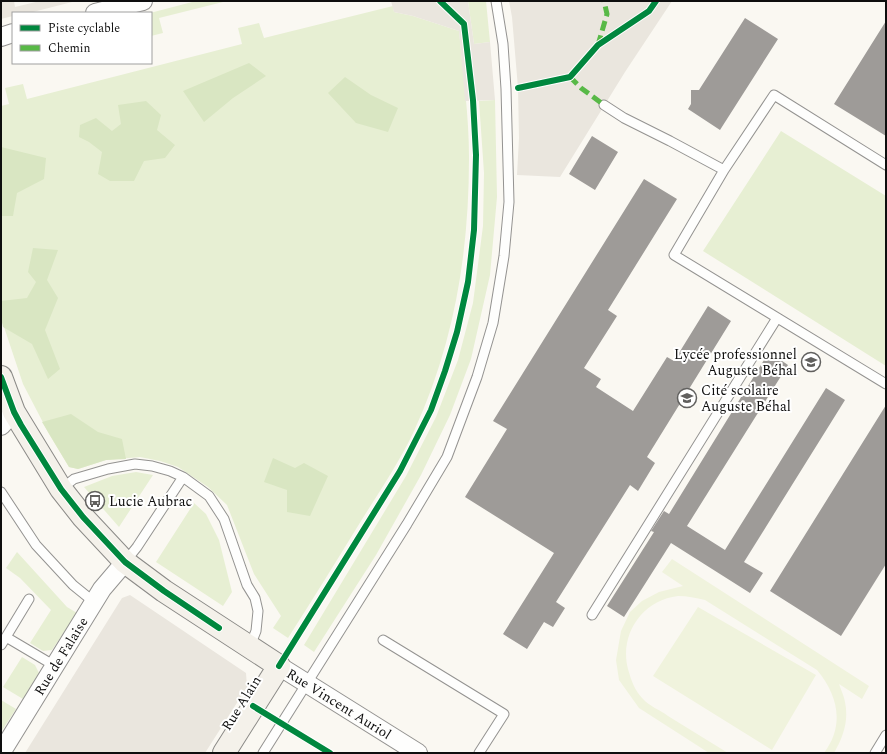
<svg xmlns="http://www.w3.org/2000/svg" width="887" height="754" font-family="Spectral,serif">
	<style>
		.green { fill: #e7efd3 }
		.forest { fill: #d9e6c2 }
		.pitch { fill: #f0f3dd }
		.plaza { fill: #eae6de }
		.building { fill: #9e9b98 }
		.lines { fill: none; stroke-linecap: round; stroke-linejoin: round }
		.lane-casing { stroke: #949391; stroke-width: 11 }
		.street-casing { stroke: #949391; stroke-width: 20 }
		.secondary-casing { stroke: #8b8a87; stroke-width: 24 }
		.lane { stroke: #fefefd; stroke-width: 9 }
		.street { stroke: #fefefd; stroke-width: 18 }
		.secondary { stroke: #f4f1ea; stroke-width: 22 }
		.quiet { stroke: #58b947; stroke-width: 5; stroke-dasharray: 10 5; stroke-linecap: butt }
		.cycleway-casing { stroke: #fff; stroke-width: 8 }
		.cycleway { stroke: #00873e; stroke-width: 6 }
		.labels { text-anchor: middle; stroke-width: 4; stroke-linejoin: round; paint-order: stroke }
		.poi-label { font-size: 14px; fill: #0e0e0e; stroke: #fff; text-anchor: start }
		.street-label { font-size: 14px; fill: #0e0e0e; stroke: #fff }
	</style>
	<rect width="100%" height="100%" fill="#faf8f2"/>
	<path class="green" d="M196,1H227L159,18L163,33L151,36V13H150Z
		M468,1H486L490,42L474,44Z
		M393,6L394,12L413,16L459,31C463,73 469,116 469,158C469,254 454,344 414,431C399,463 379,492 361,521C337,560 313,599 288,638L273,628L281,616L254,574L227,505L208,487L178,467L160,461L140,457L106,460L78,469L69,467L49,434L23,384L1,318V106L9,104L5,88L23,84L27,99L242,44L238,28L259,23L264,38Z
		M495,100L497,197L490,275L471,359L450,415L421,475L376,555L314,652L304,645L406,476L436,417L458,360L473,303L483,226L484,173L479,101Z
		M781,131L886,196V366L703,251Z
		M136,472L153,475L119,527L84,487L112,476Z
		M194,503L206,514L219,540L232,592L223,606L156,562Z
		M17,552L67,607L77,613L52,650L43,651L30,643L51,610L20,578L6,568Z
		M22,657L35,665L39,673L23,699L3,687Z
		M1,700L16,709L1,732Z"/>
	<path class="forest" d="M249,63L266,76L233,98L204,122L183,91Z
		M345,77L371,95L398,108L388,132L356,123L328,93Z
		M146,101L161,115L157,130L175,145L165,158L144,161L134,181H110L98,174L102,152L89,142L79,137L80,125L96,118L112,131L121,124L118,105Z
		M1,147L46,158L44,179L17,193L13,216H1Z
		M33,248L58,250L47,280L58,298L45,330L60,369L48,379L32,344L3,327L1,318V301L27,298L36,282L28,272Z
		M71,414L98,432L122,439L126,459L106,460L78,469L69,467L42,422Z
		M273,458L295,468L304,463L328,476L310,516L287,512V490L264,482Z"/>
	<path class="pitch" d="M672,559L869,686L862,699L839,684C841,690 844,696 845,702C849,721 843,737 834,753H824C845,725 838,695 817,670L705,600C696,598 687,596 678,596C642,600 619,635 628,669C631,680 635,691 643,699C649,706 660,710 668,716C688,728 708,741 728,753H709L639,708L619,680L616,660L621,631L630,612L642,601L659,592L683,586L662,572Z
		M698,607L816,675L772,750L653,676Z"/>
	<path class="plaza" d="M1,1H14L15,7L40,1H76L29,13H13V16L1,19Z
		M391,1H468L474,44L490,42L495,100L465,101L459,31L413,16L394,12Z
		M509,1H672L625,72L560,177L517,175L519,138L518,88L512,17Z
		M130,595L246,673L247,687L205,753H25L122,598Z"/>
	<path class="building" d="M745,18L778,39L720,130L688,109L691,104V90H699Z
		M886,21V136L834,104Z
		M592,136L618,152L595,190L569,174Z
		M644,179L677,199L608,310L617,316L584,368L601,379L596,387L633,411L667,357L674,361L708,306L731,321L647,457L655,463L638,491L630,485L556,602L565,608L553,627L544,622L527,649L503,634L554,553L465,497L507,429L493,421Z
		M769,352L788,365L687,526L725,550L826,388L845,400L744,562L763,573L750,593L671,543L624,617L607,606L654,532L651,531L664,511L669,514Z
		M886,405V564L841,636L770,591Z"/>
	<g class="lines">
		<defs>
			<path id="lane" d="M604,105L624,118L670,141L724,170
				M886,165L774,95L724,170L674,255L886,384
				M61,489L74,479L108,469L135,464L152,466L170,471L183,477L209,496L224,519L247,585L255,598L258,611L256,631L250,646
				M1,492L36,545L73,585L94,602
				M125,562L137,547L183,477
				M592,615L777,318
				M6,637L29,599
				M383,640L504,714L479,753
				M1,645L6,637L55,666
				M263,753L407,524L447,457L477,377L493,323L504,256L509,202L506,89L503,44L496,1
				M875,753L886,735"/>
			<g id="street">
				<path d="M95,13L143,1"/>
				<path d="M1,37L13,33"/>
				<path d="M1,426L14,412"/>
				<path id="s1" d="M279,666L418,753"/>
				<path id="s2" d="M1,753L102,589L125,562"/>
			</g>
			<path id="secondary" d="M1,377L14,412L61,489L83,517L125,562L164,591L279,666L224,753"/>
		</defs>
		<use href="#lane" class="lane-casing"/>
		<use href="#street" class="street-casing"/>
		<use href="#secondary" class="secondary-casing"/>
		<use href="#lane" class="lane"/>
		<use href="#street" class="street"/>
		<use href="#secondary" class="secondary"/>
		<path class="quiet" d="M598,45L607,14L604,1
			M570,77L581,88L604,105"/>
		<defs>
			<path id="cycleway" d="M518,88L570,77L598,45L649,11L656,1
				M1,377L14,412L21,425L61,489L83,517L125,562L164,591L219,628
				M279,666L400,471L431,410L445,371L457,332L468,282L474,230L476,155L473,100L464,24L440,1
				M253,706L330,753"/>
		</defs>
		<use href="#cycleway" class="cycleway-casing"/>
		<use href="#cycleway" class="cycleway"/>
	</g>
	<defs>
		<symbol id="school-ring" viewBox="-11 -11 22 22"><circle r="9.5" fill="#fff" stroke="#61605e" stroke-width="1.5"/><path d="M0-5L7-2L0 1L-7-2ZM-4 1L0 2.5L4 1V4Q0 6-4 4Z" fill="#61605e"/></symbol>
		<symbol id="bus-ring" viewBox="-11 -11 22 22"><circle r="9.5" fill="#fff" stroke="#61605e" stroke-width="1.5"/><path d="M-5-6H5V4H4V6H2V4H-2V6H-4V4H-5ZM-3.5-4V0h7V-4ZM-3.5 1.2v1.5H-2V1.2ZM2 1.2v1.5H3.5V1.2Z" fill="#61605e"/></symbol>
	</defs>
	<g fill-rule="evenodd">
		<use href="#school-ring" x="800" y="351" width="22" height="22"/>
		<use href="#school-ring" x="676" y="387" width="22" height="22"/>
		<use href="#bus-ring" x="84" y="490" width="22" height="22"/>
	</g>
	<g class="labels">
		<g class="poi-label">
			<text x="797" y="359" text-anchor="end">Lycée professionnel<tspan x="797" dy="16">Auguste Béhal</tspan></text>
			<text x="701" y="395">Cité scolaire<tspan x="701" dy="16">Auguste Béhal</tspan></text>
			<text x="109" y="506">Lucie Aubrac</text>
		</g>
		<g class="street-label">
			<text dy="5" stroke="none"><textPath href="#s2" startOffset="114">Rue de Falaise</textPath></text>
			<text transform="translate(241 703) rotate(-58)" y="5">Rue Alain</text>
			<text dy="5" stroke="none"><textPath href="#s1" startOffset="71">Rue Vincent Auriol</textPath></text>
		</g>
	</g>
	<rect width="887" height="754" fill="none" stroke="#0e0e0e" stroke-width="4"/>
	<rect x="12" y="12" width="140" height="52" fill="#ffffff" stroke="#9f9f9f"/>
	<rect x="20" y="25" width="20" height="6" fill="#00873e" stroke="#9f9f9f"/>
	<text x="48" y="32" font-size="12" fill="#0e0e0e">Piste cyclable</text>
	<rect x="20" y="45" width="20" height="6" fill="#58b947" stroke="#9f9f9f"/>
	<text x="48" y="52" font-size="12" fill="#0e0e0e">Chemin</text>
</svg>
